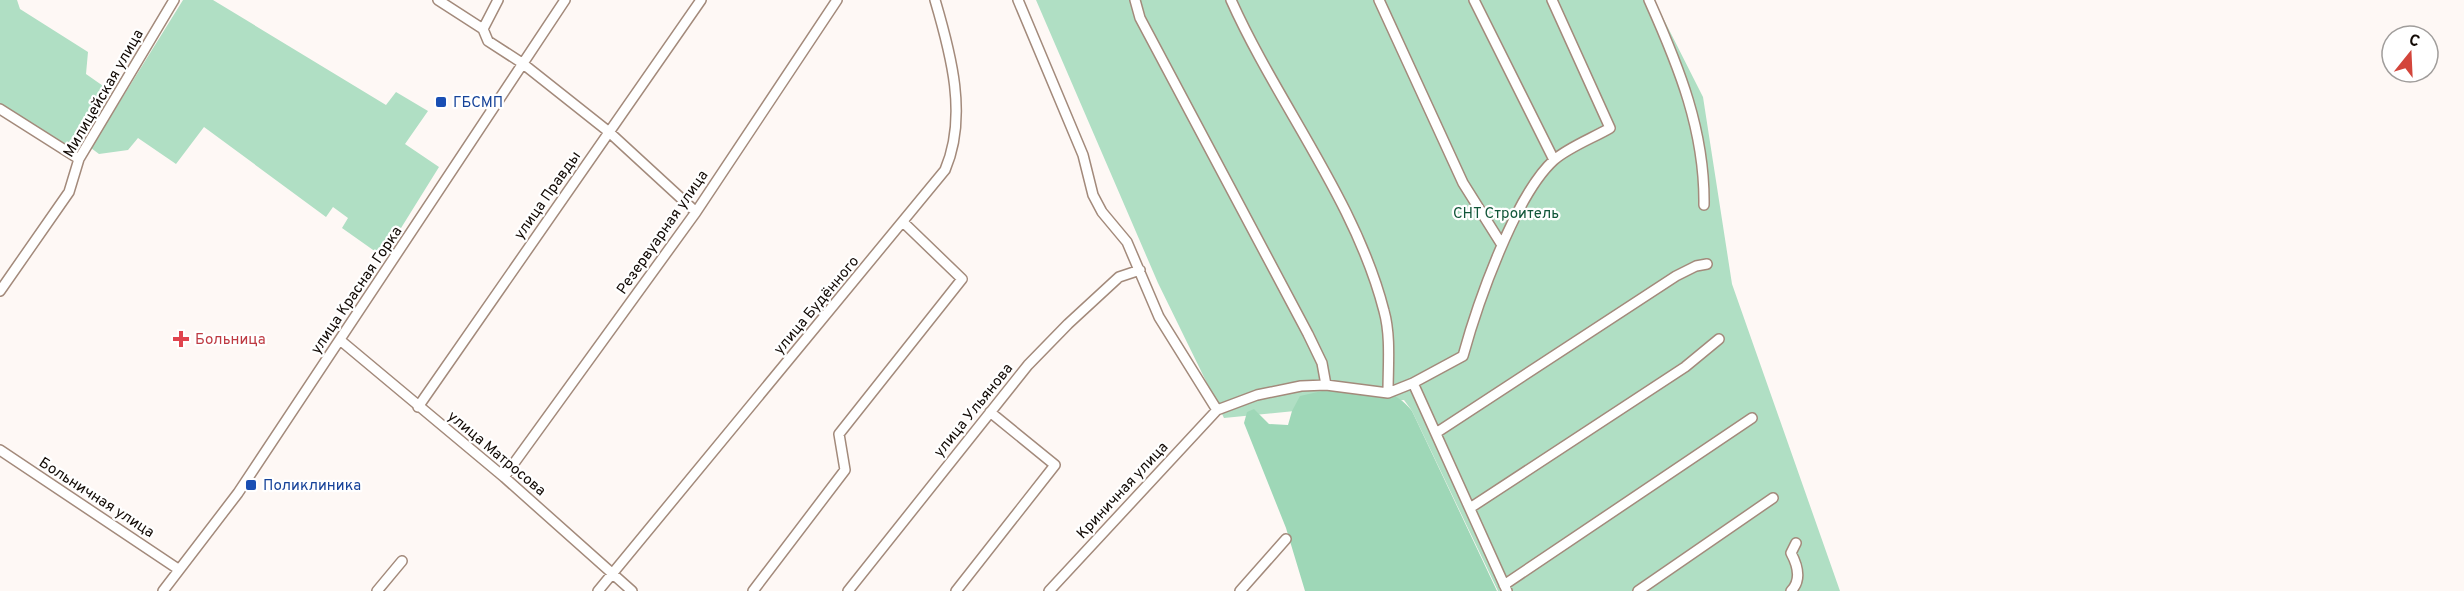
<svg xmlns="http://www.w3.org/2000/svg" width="2464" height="591" font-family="Overpass,sans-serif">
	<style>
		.green { fill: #b0dfc4 }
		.forest { fill: #9ed7b7 }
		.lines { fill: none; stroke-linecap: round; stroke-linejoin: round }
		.street-casing { stroke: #a38a7b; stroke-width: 12 }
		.street { stroke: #fff; stroke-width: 9 }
		.transit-dot { fill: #1a4fb4; stroke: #fff; stroke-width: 2 }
		.health-dot { fill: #e0444e; stroke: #fff; stroke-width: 2 }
		.labels { text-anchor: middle; stroke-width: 4.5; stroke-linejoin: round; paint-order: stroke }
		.street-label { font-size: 15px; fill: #120a05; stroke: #fff }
		.transit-label { font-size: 15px; fill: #164399; stroke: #fff; text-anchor: start }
		.park-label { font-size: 15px; fill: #115639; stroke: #fff }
		.health-label { font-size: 15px; fill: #be3a42; stroke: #fff; text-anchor: start }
	</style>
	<rect width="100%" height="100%" fill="#fef8f5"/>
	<path class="green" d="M0,0H17L20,9L88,52L86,74L106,88L70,148L0,103Z
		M183,0H213L386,105L396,92L428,111L405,144L439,167L383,257L342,228L348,218L333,207L326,217L204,127L176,164L138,138L128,150L99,154L91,148Z
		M1036,0H1654L1703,97L1732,284L1840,591H1498L1412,411L1404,400L1224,418L1158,283Z"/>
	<path class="forest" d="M1349,385C1374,388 1396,390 1412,411L1497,591H1305L1286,528L1244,423L1247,412L1254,409L1269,424L1288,425L1292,411L1300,396Z"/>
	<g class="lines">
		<defs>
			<path id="street" d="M438,0L483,29L488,41L522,63L609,132L696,212
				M1018,0L1083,155L1093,195L1102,212L1127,242L1159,317L1217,410
				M1135,0L1140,18L1308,334L1322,363L1326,385
				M1231,0C1277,103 1356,201 1384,311C1391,336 1388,366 1388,393
				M1379,0L1463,183L1502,245
				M1474,0L1554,160
				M1649,0C1679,67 1705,131 1704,205
				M483,29L498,0
				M0,109L79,159
				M0,291L69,192L79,159L174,0
				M340,340L504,477L632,591
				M1413,383L1507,591
				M418,407L701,0
				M1436,433L1676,276L1696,266L1707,264
				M0,450L178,569
				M504,477L696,212L837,0
				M1470,508L1685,367L1719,339
				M1504,585L1752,418
				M163,591L238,493L565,0
				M377,591L402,561
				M598,591L945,170C968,117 951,54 935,0
				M753,591L845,470L839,434L962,279L904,223
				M848,591L1028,365L1068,324L1119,277L1140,270
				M956,591L1055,465L990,412
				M1049,591L1217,410L1257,395L1301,386L1326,385L1388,393L1413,383L1463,356C1477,305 1515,195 1554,160C1569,147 1593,138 1610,128L1552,0
				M1240,591L1286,539
				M1638,591L1773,498
				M1791,591C1802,580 1798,566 1791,553L1796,543"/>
		</defs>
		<use href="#street" class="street-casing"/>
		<use href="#street" class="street"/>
	</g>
	<g class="transit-dot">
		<rect x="435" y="96" width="12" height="12" rx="3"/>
		<rect x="245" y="479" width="12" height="12" rx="3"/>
	</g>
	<path class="health-dot" d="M178 330h6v6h6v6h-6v6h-6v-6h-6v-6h6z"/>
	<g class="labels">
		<g class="street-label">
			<text transform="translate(103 93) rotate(-60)" y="5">Милицейская улица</text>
			<text transform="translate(547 195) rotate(-55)" y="5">улица Правды</text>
			<text transform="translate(662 232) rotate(-55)" y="5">Резервуарная улица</text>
			<text transform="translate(356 290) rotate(-56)" y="5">улица Красная Горка</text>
			<text transform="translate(816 305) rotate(-50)" y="5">улица Будённого</text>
			<text transform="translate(973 410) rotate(-51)" y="5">улица Ульянова</text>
			<text transform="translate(497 453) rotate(40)" y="5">улица Матросова</text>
			<text transform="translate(1122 490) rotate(-47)" y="5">Криничная улица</text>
			<text transform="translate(97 497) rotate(33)" y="5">Больничная улица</text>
		</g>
		<g class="transit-label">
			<text x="453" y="107">ГБСМП</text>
			<text x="263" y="490">Поликлиника</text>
		</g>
		<g class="park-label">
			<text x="1506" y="218">СНТ Строитель</text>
		</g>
		<g class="health-label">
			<text x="195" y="344">Больница</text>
		</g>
	</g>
	<g transform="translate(2410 54) rotate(18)"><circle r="28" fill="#ffffff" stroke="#a09d9b" stroke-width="1.5"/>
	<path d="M0-4.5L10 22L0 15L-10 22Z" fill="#d3453b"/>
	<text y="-9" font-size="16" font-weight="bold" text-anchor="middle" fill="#120a05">С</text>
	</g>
</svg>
